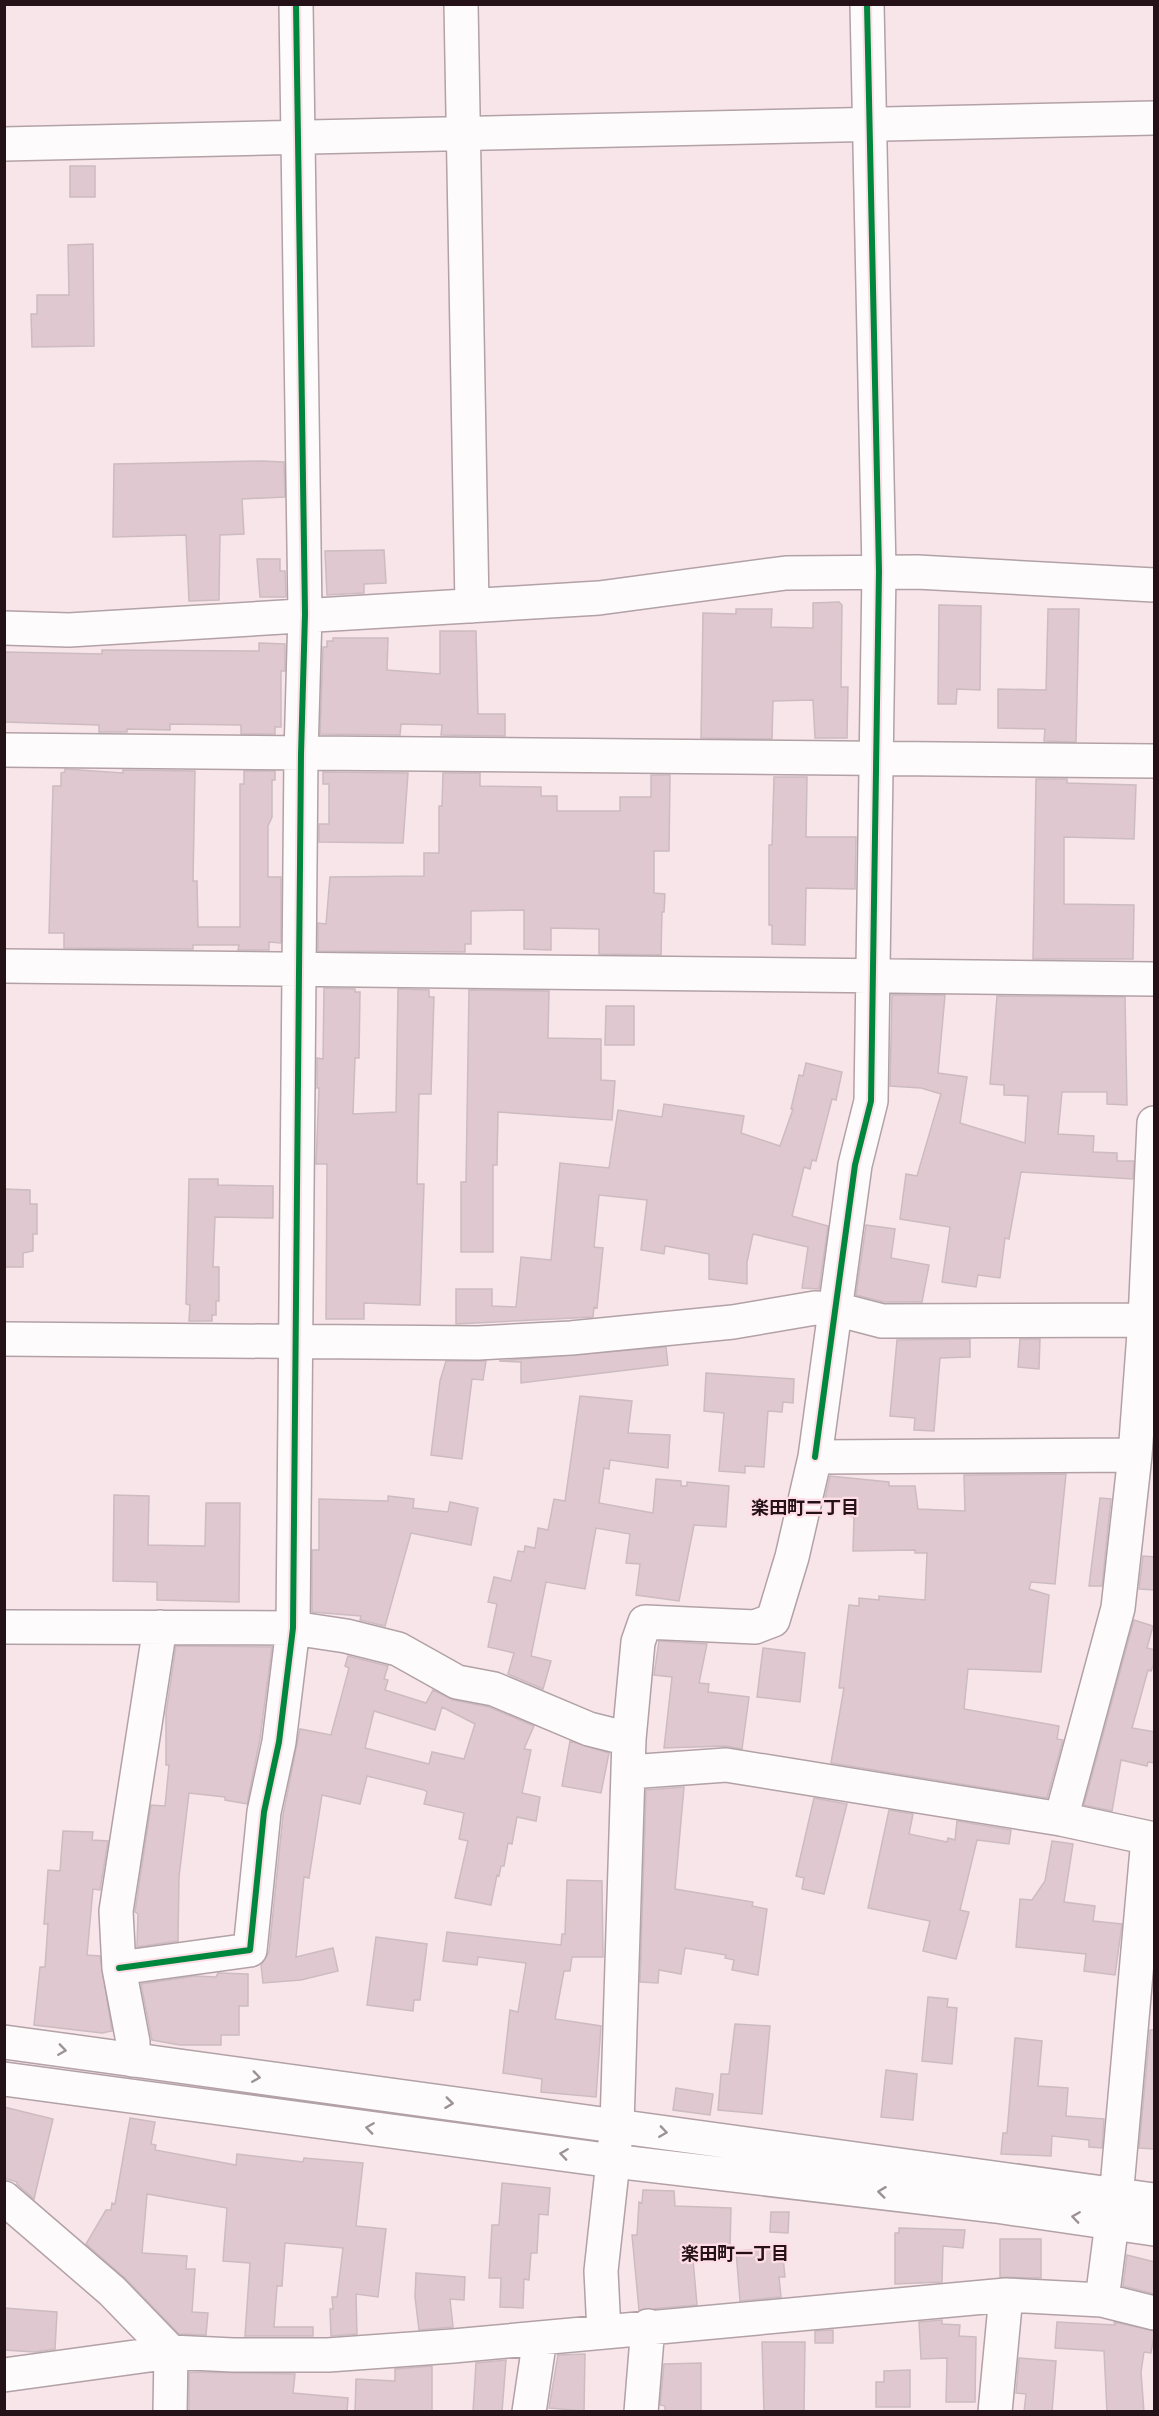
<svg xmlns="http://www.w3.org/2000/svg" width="1159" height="2416" viewBox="0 0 1159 2416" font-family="Raleway,'Noto Sans JP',sans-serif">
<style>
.building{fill:#e0c8d0;stroke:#ccbbc0;stroke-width:1.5;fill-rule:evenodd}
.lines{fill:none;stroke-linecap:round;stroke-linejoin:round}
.minor-casing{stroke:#b2a1a6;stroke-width:36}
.major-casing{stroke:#b2a1a6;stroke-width:36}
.minor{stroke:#fefbfc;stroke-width:33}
.major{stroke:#fefbfc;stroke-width:33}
.cycleway-casing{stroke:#ffdde7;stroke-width:10}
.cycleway{stroke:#00873e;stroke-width:6}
.oneway{stroke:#9c9295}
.labels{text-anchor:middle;stroke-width:4.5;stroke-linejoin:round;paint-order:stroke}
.neighbourhood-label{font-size:18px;font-weight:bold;fill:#241218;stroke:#ffdde7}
</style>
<rect width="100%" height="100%" fill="#f7e5ea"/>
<path class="building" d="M70,166H95V197H70Z
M93,244L94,346L32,347L31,314H37V295H69L68,245Z
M262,461L284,462L285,497L242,499L244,534L220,535L219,600L189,601L186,535L113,537L114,464Z
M384,550L386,583L364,584V593L327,595L325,551Z
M257,559H280V571H285L286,597H260Z
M839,602L842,605L841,687H848L847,738H815L813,700L773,701L772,739L701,738L703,613L736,614V609H772L771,627L813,628V603Z
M939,605L981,606L980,690L957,689L956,704H938Z
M1048,609H1079L1076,742L1044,741L1045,729L998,728V689L1046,690Z
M440,631H476L478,714H505V736L441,735L442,725L401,724L400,735L320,734L323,647H327V641H333V638H388L387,670L440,674Z
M259,643L285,644V671H281V727H275V734H241V725L170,724V730L127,729V732H99V725L4,722V652L102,654V650L259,651Z
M65,769L123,773V770L195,771L193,881H197L198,927H240V784H244V771H275V780H272V817L268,826V877H281V943L269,942V950H238L239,945H193V949L64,948V933H49L53,786H61V773L65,772Z
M323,772L408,773L403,843L319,842V824H329V784H323Z
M443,773H480V786L541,787V796H557V811H620V797H651V775H670L669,851H654V893L665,894L664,912H662L661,955L599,954V929L551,928V950L524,949V910L471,911V944H465V952L318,951V923L326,924L330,877L424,876V853H439V806H442Z
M774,777H807L806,837H856L855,889L806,888L805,945L772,944V925H769V845H772Z
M1036,779H1067V783L1136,785L1134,839L1064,837V904L1134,905L1133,959H1033Z
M324,988L355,989V992H360L359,1058H355L353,1114L396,1112L398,989L429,990V997H434L431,1094H419L417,1184H424L420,1305L364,1303V1319H326L327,1164H316L319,1088H317V1058L323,1059Z
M469,990L549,991L548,1038L601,1039V1080L615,1081L612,1120L498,1112L497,1165H493V1252H461V1182H466Z
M892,995H945L938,1073L967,1077L960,1123L1025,1143L1028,1096L1004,1095V1085L990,1084L997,996L1125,997L1127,1105L1107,1104V1092H1062L1058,1134L1094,1136L1093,1152L1117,1153V1161H1134L1133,1179L1021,1172L1009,1239L1005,1238L1000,1278L978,1275L976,1287L942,1282L950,1227L900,1219L906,1174L917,1176L941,1094L921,1088L890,1086Z
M606,1006H634V1045H605Z
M806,1063L842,1072L836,1100L832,1099L816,1161L812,1160L810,1169L804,1167L792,1216L828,1226L819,1289L802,1288L808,1247L753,1234L747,1262V1284L709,1279V1254L665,1246L664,1254L641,1250L647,1200L599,1195L594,1247L603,1248L597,1308L594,1307L593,1317L456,1324V1289H492V1306L516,1307L521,1257L551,1260L560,1163L609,1168L618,1110L662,1117L664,1104L744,1116L741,1133L780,1146L793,1109H791L799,1075L803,1076Z
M189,1179H218V1185L273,1186V1218L215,1217L213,1267H219V1301H216V1315H212V1321H189L190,1305L186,1304Z
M4,1189L30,1190V1204H37V1234H33V1251L23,1253V1267H4Z
M866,1225L895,1229L891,1258L929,1265L922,1302H884L856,1295Z
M970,1339V1357L940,1358L934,1431L914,1430L915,1418L890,1416L897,1340Z
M1020,1339H1040L1039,1369L1018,1367Z
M666,1347L668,1365L521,1383V1362L499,1361Z
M446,1361H486L483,1380L472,1379L462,1459L431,1455L440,1381Z
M706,1373L794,1379L793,1403L783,1402L782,1412L768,1411L764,1467L745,1466V1473L719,1471L724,1413L704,1411Z
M580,1396L632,1401L628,1433L670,1435L668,1468L610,1460L609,1469L604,1468L599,1503L653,1513L656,1479L681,1481V1486H687V1482L729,1486L726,1527L694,1525L679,1601L636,1595L640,1564L626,1563L630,1534L596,1528L585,1589L546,1582L531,1656L551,1661L543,1689L508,1674L514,1653L488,1647L497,1604L488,1602L494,1577L511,1581L518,1551L524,1552L525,1546L535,1548L538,1528L548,1530L554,1499L565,1501Z
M1066,1474L1055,1584L1031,1582L1029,1589L1049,1595L1041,1672L968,1669L964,1709L1059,1726L1057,1739L1063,1740L1047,1798L831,1763L844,1688H839L849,1605L859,1606V1598L879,1600V1596L925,1600L927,1553H915V1550L853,1551L854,1517L850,1516L852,1503L825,1499L830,1476L889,1482V1486H915L918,1509L965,1511L964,1475Z
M114,1495L149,1496L148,1545L205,1546L206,1503H240L239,1602L157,1600V1582L113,1581Z
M388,1496L414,1499L413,1508L448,1512L450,1502L478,1508L471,1545L411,1533L385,1626L360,1620L361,1616L312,1612V1550H319V1499L388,1501Z
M1100,1498L1111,1499L1102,1586H1089Z
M1143,1556L1155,1557V1590L1139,1589Z
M1134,1620L1153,1626L1147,1648L1155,1650V1661L1151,1671L1148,1670L1132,1728L1155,1732V1763L1148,1762L1147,1766L1121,1760L1112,1811L1084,1805Z
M659,1641L707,1644L699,1683L709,1684L708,1692L749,1697L742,1749L725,1746L664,1748L672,1677L654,1675Z
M176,1646L272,1647L260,1739L247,1804L225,1800V1797L189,1793L179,1877L178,1941L137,1947L138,1914L135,1912L151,1805L165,1806L169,1765H166V1713Z
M763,1648L805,1653L800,1702L757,1697Z
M348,1656L388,1666L384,1679L388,1680L385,1690L426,1703L433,1690L453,1700L489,1707L534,1726L524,1749L531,1750L522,1793L540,1797L536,1821L517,1817L512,1844L508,1843L504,1866H501L499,1876L497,1875L491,1905L455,1898L468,1841L459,1839L464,1813L424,1804L427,1792L424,1790L367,1776L360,1804L322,1795L309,1878L304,1877L296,1957L333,1948L338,1971L301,1980L263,1983L261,1965L269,1952L283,1815L300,1729L331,1735L349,1668L345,1666ZM442,1707L475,1724L464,1759L432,1752L429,1764L365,1748L374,1711L435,1730Z
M570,1741L609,1753L601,1793L562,1786Z
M684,1787L675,1889L753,1902L752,1906L767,1909L758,1975L732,1970L734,1960L725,1958L726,1955L685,1948L681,1974L659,1970L658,1983L640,1982L646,1790Z
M814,1798L847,1804L824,1894L802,1889L804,1878L796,1876Z
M889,1810L913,1814L909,1834L947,1842L948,1838L955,1840L957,1821L1011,1830L1009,1844L977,1840L960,1910L969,1912L956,1959L923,1951L930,1921L868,1908Z
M63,1831L93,1832L92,1840L108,1841L100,1890L93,1889L87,1955L100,1956L112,2031L102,2033L34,2025L40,1967H45L48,1924H44L48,1870L60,1871Z
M1052,1841L1073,1844L1064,1902L1095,1906L1093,1921L1122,1924L1115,1975L1084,1971L1086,1954L1016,1947L1020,1899L1032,1900L1045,1881Z
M567,1880L602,1881L603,1957H572L570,1971H564L555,2019L601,2026L596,2097L541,2092L542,2079L503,2073L510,2010L518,2012L526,1963L478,1957L477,1965L443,1961L447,1932L561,1945L562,1934H565Z
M376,1937L427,1944L420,2000H414L413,2011L367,2005Z
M218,1973L248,1974V2006H239V2035H221V2045H180L152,2040L141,1984L195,1976L216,1977Z
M928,1997L948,1999L947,2007L957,2008L952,2064L922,2061Z
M735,2024L770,2026L762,2114L718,2110L721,2074H729Z
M1150,2030H1155V2149L1139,2148Z
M1015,2038L1042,2041L1038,2086L1068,2088L1066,2116L1104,2119L1102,2148L1089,2147V2140L1052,2136L1051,2156L1001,2154L1003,2133H1007Z
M886,2070L917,2074L913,2120L881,2117Z
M676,2088L713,2094L710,2115L673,2110Z
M4,2107L53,2119L34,2199L17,2184V2182L4,2178Z
M130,2118L155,2122L151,2144L156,2145L155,2150L236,2165L237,2154L303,2162L304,2158L363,2163L356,2226L386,2229L378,2297L356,2294L357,2334L331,2336L330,2309H333L332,2297H337L343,2248L285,2243L282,2286H277L274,2327H313V2336H245L250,2263L223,2261L227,2208L147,2194L142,2253L187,2256L186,2269H195L192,2312L208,2313L206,2335L179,2334L125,2278L86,2244L106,2210H111L112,2203L115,2204Z
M502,2183L550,2188L548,2215L539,2214L537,2253H531L529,2280L524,2279L523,2308L500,2307L501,2278H489L492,2225H499Z
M643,2190L674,2191L675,2206L731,2208L730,2248H692L697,2305L639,2310L632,2235H637L639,2202L642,2203Z
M771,2212H789L788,2233L770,2232Z
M899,2228L965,2230L963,2248L943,2246L942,2282L895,2284V2233H899Z
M1000,2239H1041V2278L1000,2277Z
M782,2247L785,2277H779L781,2297L740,2301L736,2251Z
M1127,2255L1155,2262V2294L1123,2286Z
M416,2273L465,2277L464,2300L450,2299L453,2327L419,2330L415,2297Z
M4,2308L57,2312L55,2349L35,2352L4,2350Z
M942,2320V2324L960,2325L959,2336L976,2337L975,2402H946L947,2358L921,2359L919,2322Z
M1057,2322L1115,2325L1114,2322L1155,2331L1151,2353L1144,2352L1141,2372L1144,2412H1107L1104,2351L1055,2348Z
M833,2330V2343H815V2331Z
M762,2342H805L804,2412H764Z
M585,2354L584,2411L549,2408L558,2355Z
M1019,2358L1056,2361L1052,2412H1024L1026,2394L1016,2393Z
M506,2360L502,2412H473L476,2363Z
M701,2363V2412H665V2406L660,2405L664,2364Z
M432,2366V2412H355L356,2379L395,2381V2369Z
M910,2370V2407H876V2382H884V2371Z
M189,2372L295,2374L293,2393L348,2398L347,2412H189Z"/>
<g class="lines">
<defs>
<path id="minor" d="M461,4L472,606
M4,144L1154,118
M4,628L69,630L599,598L786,573L917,572L1154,585
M4,750L1154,761
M4,966L1154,979
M4,1339L478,1343L571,1338L733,1322L815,1308L836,1309L882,1321L1154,1320
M815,1457L855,1165L871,1101L879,571L867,4
M4,1627L293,1628L346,1636L398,1649L457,1682L494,1689L589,1729L629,1739
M629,1772L726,1765L1061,1819L1154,1839
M1061,1819L1118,1608L1135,1455L1145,1320L1154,1123
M119,1968L250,1950L264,1812L279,1742L293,1628L301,754L305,614L296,4
M133,2060V2042L119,1968L116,1911L160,1627
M4,2198L112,2291L171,2352L170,2412
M1102,2300L1118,2176L1148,1838
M604,2332L601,2271L617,2125L629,1739L638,1642L645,1622L755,1627L773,1620L792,1557L815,1457L1135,1455
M4,2375L171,2352L233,2355H328L453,2346L1006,2295L1102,2300L1154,2313
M529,2412L540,2338
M641,2412L648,2326
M995,2412L1006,2295"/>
<path id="major" d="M4,2042L1154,2200
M4,2079L613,2161L996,2206L1154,2229"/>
</defs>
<use href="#minor" class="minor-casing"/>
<use href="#major" class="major-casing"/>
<use href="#minor" class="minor"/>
<use href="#major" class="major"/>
<defs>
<path id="cycleway" d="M815,1457L855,1165L871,1101L879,571L867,4
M119,1968L250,1950L264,1812L279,1742L293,1628L301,754L305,614L296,4"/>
</defs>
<use href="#cycleway" class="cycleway-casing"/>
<use href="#cycleway" class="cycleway"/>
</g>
<defs><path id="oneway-chevron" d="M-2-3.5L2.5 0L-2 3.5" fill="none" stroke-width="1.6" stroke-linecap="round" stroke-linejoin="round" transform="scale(1.5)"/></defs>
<g class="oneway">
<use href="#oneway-chevron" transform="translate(62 2050) rotate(8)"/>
<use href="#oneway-chevron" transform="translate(256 2077) rotate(8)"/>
<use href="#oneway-chevron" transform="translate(449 2103) rotate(7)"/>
<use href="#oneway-chevron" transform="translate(370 2128) rotate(-172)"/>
<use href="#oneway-chevron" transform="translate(663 2132) rotate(8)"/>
<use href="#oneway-chevron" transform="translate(564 2154) rotate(-172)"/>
<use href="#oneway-chevron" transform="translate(882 2192) rotate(-173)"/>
<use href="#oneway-chevron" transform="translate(1076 2217) rotate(-172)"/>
</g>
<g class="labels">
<g class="neighbourhood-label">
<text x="805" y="1514">楽田町二丁目</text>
<text x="735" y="2260">楽田町一丁目</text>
</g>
</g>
<rect width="1159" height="2416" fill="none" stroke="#241218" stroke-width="12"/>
</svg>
